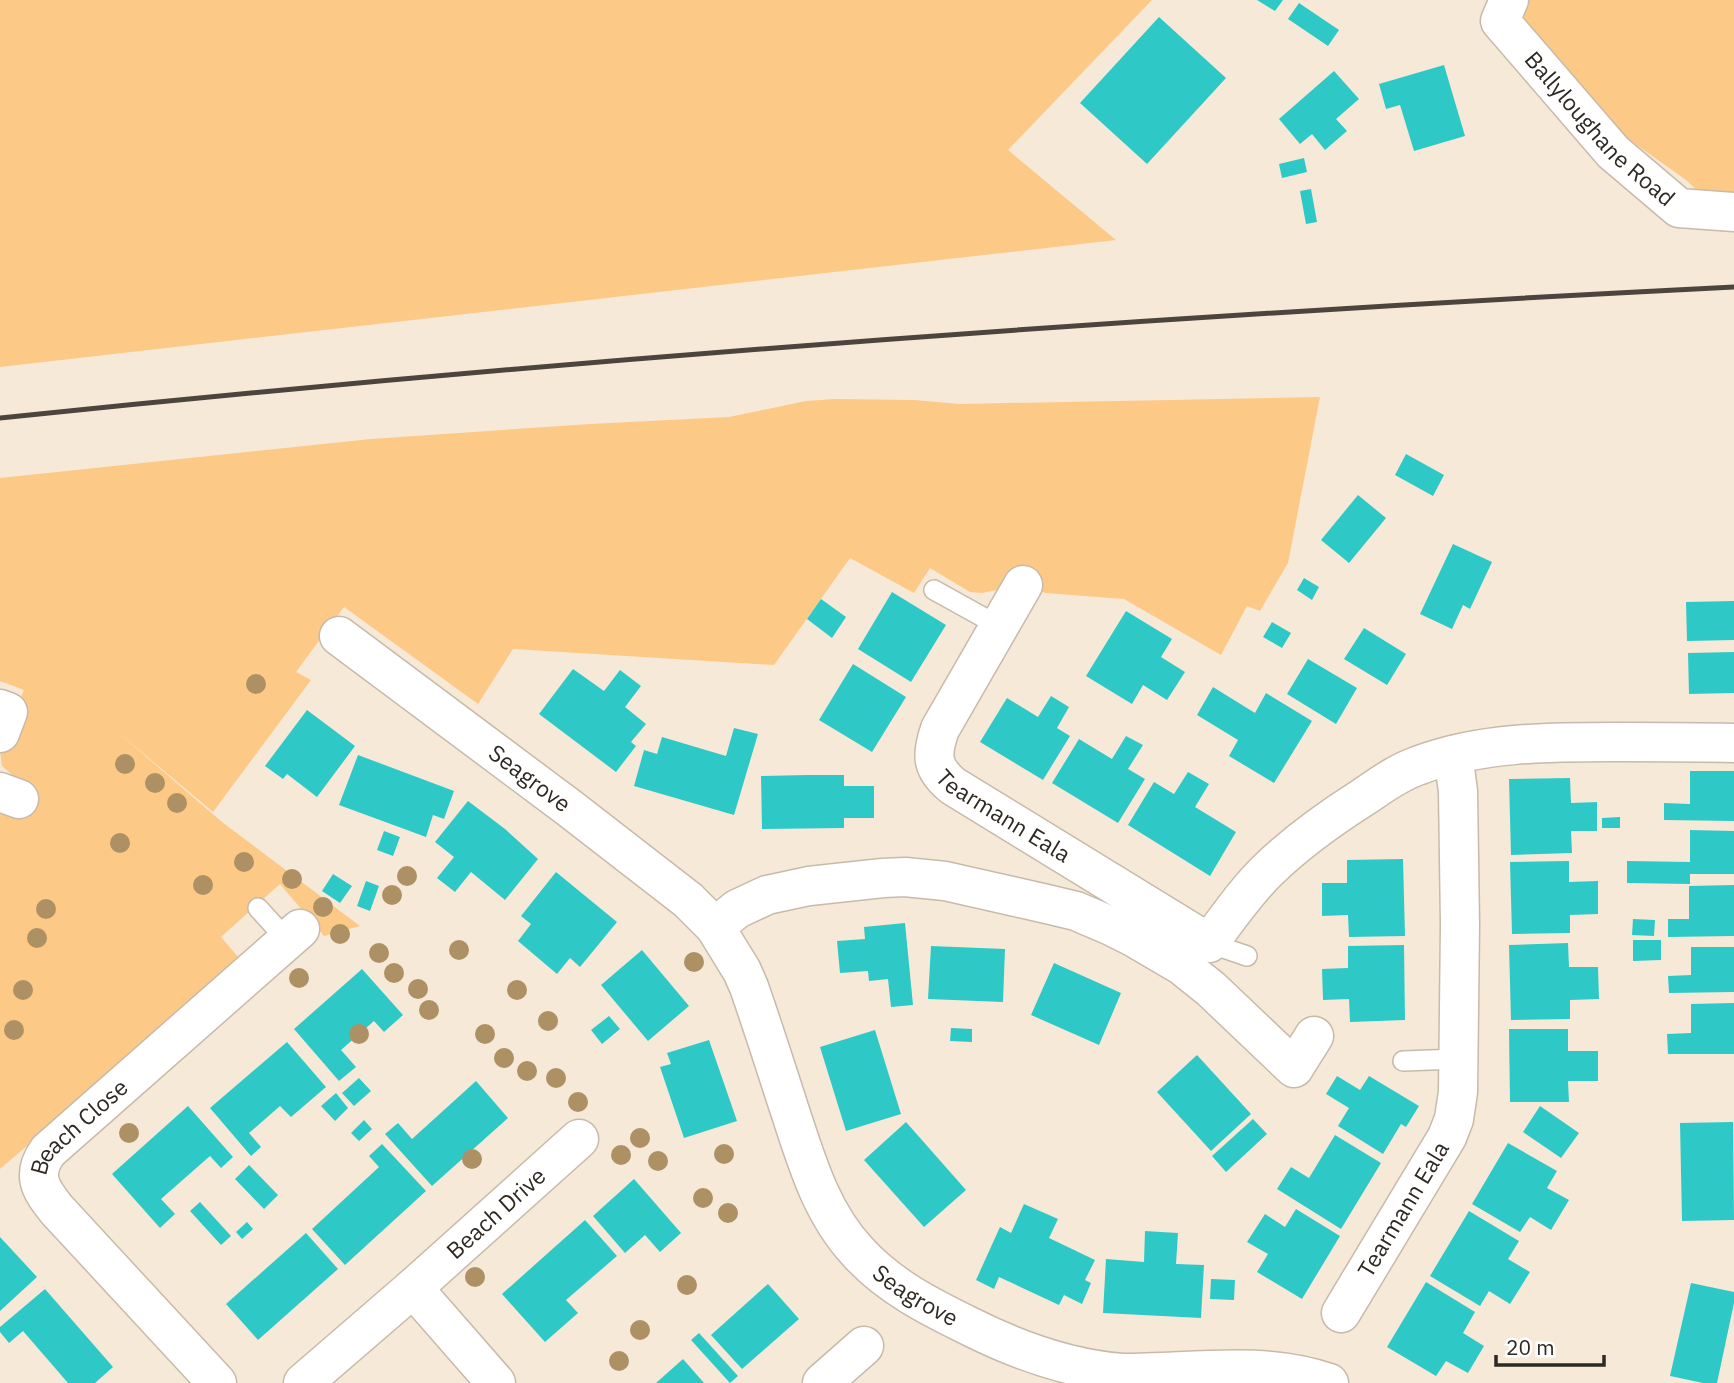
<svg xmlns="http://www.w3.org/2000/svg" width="1734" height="1383" viewBox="0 0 1734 1383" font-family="'IBM Plex Sans',sans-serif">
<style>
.green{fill:#fdc987}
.building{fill:#2ec9c6}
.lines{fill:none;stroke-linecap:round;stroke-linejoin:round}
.lane-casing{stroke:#c8baaa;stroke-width:22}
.street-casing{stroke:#c8baaa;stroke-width:41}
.lane{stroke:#fff;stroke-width:19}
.street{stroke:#fff;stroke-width:38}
.rail{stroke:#4c453e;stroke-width:5}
.tree{fill:#ad9165}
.labels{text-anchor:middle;stroke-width:7;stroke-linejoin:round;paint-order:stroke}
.street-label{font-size:23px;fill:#2e2923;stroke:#fff}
</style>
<rect width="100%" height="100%" fill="#f7e9d8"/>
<path class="green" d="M0,0H1152L1008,150L1116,240L0,367Z
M1525,0H1734V198L1703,196L1686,180L1617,131L1525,21L1523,14Z
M1320,397L1288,563L1260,611L1247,606L1221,655L1124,599L1045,593L1009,576L997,590L982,593L970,592L930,568L914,593L850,558L774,665L513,649L478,704L344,607L296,672L311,680L213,812L114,729L222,822L360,926L324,936L280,884L221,937L239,958L237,967L0,1169V807L17,779L2,766L0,751L24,690L0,681V478L371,439L590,424L729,417L806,401L835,399L914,400L960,404Z"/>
<path class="building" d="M1257,0H1283L1275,11Z
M1299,3L1339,30L1328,46L1288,19Z
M1159,17L1226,78L1147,164L1080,103Z
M1444,65L1465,136L1414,151L1400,105L1386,109L1379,84Z
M1334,71L1359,99L1336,119L1347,131L1325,150L1312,134L1300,144L1279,119Z
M1304,158L1307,172L1282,178L1279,164Z
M1311,189L1317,222L1306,224L1300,191Z
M1406,454L1444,475L1433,496L1395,475Z
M1358,495L1386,518L1349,563L1321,540Z
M1453,544L1492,562L1470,609L1463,605L1452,629L1420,614Z
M1304,578L1319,587L1312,600L1297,590Z
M892,592L946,625L911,682L858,649Z
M821,599L846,617L832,638L807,619Z
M1734,601V640L1687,641L1686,602Z
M1126,611L1172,639L1161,657L1185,672L1167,700L1143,685L1132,704L1086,676Z
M1272,622L1291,633L1282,648L1263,637Z
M1364,628L1406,654L1387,685L1344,659Z
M1734,652V693L1689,694L1688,653Z
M1308,659L1357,688L1336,724L1287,694Z
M853,664L906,697L872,752L819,720Z
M573,669L604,691L620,670L641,686L625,707L646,724L631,742L636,746L616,772L539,714Z
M1213,687L1255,713L1266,693L1312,721L1274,783L1229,756L1238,740L1197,715Z
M1051,696L1069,707L1057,728L1070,736L1043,780L980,742L1007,698L1038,717Z
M307,710L355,746L317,797L287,774L283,779L265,766Z
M734,728L758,734L734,815L634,786L644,750L657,754L662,737L726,756Z
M1126,736L1143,745L1128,769L1145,779L1118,823L1052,783L1079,739L1112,759Z
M358,755L454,791L444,819L433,815L426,837L339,805Z
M1690,771H1734V821L1664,820V803L1690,804Z
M1188,772L1209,784L1195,807L1236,832L1210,876L1128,825L1154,782L1174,794Z
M807,775H844V786H874V818H844V828L762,829L761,776Z
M1570,778L1571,803L1597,802V831H1571L1572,853L1511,855L1509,779Z
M468,801L505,829L538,859L505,900L471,872L455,892L437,878L454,857L435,842Z
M1620,817V828H1602V818Z
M1690,830L1734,831V874H1690V884L1627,883V861L1690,862Z
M384,831L400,837L393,856L377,850Z
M1403,859L1405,936L1349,937L1348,915L1322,916V883H1347V860Z
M1569,861V882L1598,881V914L1570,915V933L1512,934L1510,862Z
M556,872L617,922L580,967L570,958L557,974L518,941L531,924L521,916Z
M333,874L352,886L340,903L322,891Z
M366,881L379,886L370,911L357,906Z
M1734,885V936L1668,937V919H1689V886Z
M1633,919L1655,920L1654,936L1632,935Z
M905,923L913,1005L891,1007L888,979L869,981L868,971L840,973L837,941L865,939L864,927Z
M1633,940H1661V960L1633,961Z
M1568,943L1569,967H1598L1599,999L1570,1000V1019L1511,1020L1509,945Z
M1404,945L1405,1020L1350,1022L1349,999L1323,1000L1322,969L1348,968V946Z
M931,946L1005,949L1003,1002L928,999Z
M1691,947H1734V992L1669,993L1668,976L1691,975Z
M642,950L689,1006L648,1041L601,985Z
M1054,963L1121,993L1099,1045L1031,1015Z
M362,969L403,1015L384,1032L374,1021L341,1050L356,1067L339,1081L294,1029Z
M1734,1003V1054H1668L1667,1034L1691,1033V1004Z
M609,1016L620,1029L602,1044L591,1030Z
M951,1028L972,1029V1042L950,1041Z
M1509,1029H1568V1051H1598V1081H1568L1569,1102H1510Z
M875,1030L901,1114L846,1131L820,1047Z
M709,1040L737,1121L684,1138L660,1067L671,1064L667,1053Z
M287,1042L326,1087L291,1117L280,1106L249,1133L261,1147L251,1156L210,1108Z
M1197,1055L1251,1114L1211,1151L1157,1092Z
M1337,1076L1360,1090L1369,1076L1419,1106L1406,1127L1401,1124L1383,1154L1338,1126L1349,1108L1326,1094Z
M359,1078L371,1091L354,1106L342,1093Z
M476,1081L508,1118L432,1186L385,1134L398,1123L412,1139Z
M336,1093L348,1108L335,1121L321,1106Z
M188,1106L233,1157L221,1168L210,1156L161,1199L175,1214L160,1228L112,1174Z
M1540,1106L1579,1133L1561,1158L1523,1132Z
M1253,1119L1267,1134L1226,1172L1212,1156Z
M364,1120L372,1129L359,1141L351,1133Z
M906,1122L966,1190L924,1227L864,1160Z
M1733,1122L1734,1220L1682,1221L1680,1123Z
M1335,1135L1381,1163L1341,1229L1277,1189L1291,1167L1309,1178Z
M1508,1143L1557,1171L1547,1188L1569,1200L1551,1230L1530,1217L1520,1232L1472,1204Z
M382,1144L426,1191L345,1265L312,1229L379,1167L369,1156Z
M249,1165L278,1195L264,1209L235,1179Z
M634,1179L681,1233L660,1252L645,1235L625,1253L593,1216Z
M200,1202L231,1236L221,1245L190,1211Z
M1024,1204L1058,1219L1049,1238L1095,1260L1085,1280L1091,1283L1082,1304L1064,1295L1059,1305L999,1277L994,1289L976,1280L1000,1227L1011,1233Z
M1296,1209L1340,1236L1302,1299L1257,1272L1268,1254L1247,1242L1265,1214L1285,1227Z
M1469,1211L1519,1241L1508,1259L1530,1272L1510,1304L1489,1291L1480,1306L1430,1276Z
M585,1220L617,1256L566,1300L578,1313L545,1342L502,1294Z
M247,1222L253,1229L242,1239L236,1232Z
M1145,1231L1178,1233L1176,1264L1204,1265L1201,1318L1103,1313L1106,1259L1144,1262Z
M306,1233L338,1269L258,1340L226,1304Z
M0,1237L37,1277L0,1311Z
M1211,1279L1235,1280L1234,1300L1210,1299Z
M1426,1282L1475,1312L1463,1333L1484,1346L1468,1373L1446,1361L1436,1376L1387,1347Z
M1691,1283L1734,1292V1303L1717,1383H1703L1670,1376Z
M768,1284L799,1319L742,1369L711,1335Z
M45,1289L113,1367L95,1383H68L23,1331L9,1343L0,1332V1327Z
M699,1333L738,1376L730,1383L691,1340Z
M683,1359L704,1383H656Z"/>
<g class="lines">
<defs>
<path id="lane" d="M934,590L999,626
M258,908L287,940
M1209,943L1247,956
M1403,1061L1458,1059"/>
<g id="street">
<path id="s1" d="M1509,0L1500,21L1613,152L1679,208L1734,212"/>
<path id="s2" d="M1023,585L940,729C931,755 931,768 953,786L1209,943C1228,918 1246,891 1269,869C1297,842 1329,819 1362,798C1380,786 1397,773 1417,766C1482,741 1554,742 1622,742C1659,742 1697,742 1734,743"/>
<path id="s3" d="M339,636L568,807L688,900L715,927L742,971L749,987C763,1027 776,1068 789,1108C806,1159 820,1211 857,1251C888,1286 930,1307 971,1327C1019,1351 1069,1369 1123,1373C1192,1373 1262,1360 1329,1383"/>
<path d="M0,709L8,712L0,733"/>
<path d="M0,792L19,799"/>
<path d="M715,927L737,909L767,895L809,886L883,878L905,877L945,881L1051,905L1076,911L1111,926L1135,938L1181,965L1211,989L1294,1068L1314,1036"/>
<path d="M413,1288L496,1383"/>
<path id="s4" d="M1341,1313L1447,1137L1454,1119L1458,1092L1460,925L1458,791L1453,755"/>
<path id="s5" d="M217,1383L57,1210C40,1189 31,1175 48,1151L300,929"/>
<path id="s6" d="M303,1383L413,1288L579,1139"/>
<path d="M822,1383L864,1346"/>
</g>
</defs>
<use href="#lane" class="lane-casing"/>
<use href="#street" class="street-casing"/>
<use href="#lane" class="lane"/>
<use href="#street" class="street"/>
<path class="rail" d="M0,418C577,358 1155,316 1734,287"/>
</g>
<g class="tree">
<circle cx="256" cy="684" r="10"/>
<circle cx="125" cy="764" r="10"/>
<circle cx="155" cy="783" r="10"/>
<circle cx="177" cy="803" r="10"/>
<circle cx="120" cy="843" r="10"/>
<circle cx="244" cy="862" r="10"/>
<circle cx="407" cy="876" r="10"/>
<circle cx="292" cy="879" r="10"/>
<circle cx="203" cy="885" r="10"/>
<circle cx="392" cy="895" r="10"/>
<circle cx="323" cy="907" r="10"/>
<circle cx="46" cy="909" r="10"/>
<circle cx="340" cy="934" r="10"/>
<circle cx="37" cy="938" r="10"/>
<circle cx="459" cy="950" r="10"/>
<circle cx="379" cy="953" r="10"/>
<circle cx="694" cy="962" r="10"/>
<circle cx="394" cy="973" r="10"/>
<circle cx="299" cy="978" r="10"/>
<circle cx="418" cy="989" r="10"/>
<circle cx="23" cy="990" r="10"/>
<circle cx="517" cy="990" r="10"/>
<circle cx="429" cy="1010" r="10"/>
<circle cx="548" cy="1021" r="10"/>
<circle cx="14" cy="1030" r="10"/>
<circle cx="359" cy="1034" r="10"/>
<circle cx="485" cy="1034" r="10"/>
<circle cx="504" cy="1058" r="10"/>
<circle cx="527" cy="1071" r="10"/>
<circle cx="556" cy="1078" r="10"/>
<circle cx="578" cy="1102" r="10"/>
<circle cx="129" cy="1133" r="10"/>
<circle cx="640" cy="1138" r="10"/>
<circle cx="724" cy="1154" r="10"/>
<circle cx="621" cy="1155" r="10"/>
<circle cx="472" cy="1159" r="10"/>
<circle cx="658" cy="1161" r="10"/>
<circle cx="703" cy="1198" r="10"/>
<circle cx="728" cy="1213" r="10"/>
<circle cx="475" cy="1277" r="10"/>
<circle cx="687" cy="1285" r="10"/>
<circle cx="640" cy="1330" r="10"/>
<circle cx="619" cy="1361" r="10"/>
</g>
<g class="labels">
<g class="street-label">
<text dy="8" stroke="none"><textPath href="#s1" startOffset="170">Ballyloughane Road</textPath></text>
<text dy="8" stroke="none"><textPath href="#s3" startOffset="238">Seagrove</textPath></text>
<text dy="8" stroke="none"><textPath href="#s2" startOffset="289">Tearmann Eala</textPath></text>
<text dy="8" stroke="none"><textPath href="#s5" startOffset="340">Beach Close</textPath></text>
<text dy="8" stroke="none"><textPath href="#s4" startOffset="121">Tearmann Eala</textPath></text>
<text dy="8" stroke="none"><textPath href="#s6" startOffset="257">Beach Drive</textPath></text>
<text dy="8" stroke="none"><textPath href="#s3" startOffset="906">Seagrove</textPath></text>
</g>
</g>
<path d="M1496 1355v10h108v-10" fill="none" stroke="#2e2923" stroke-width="3.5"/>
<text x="1506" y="1355" font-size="21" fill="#2e2923" stroke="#ffffff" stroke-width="5" paint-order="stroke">20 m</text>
</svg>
